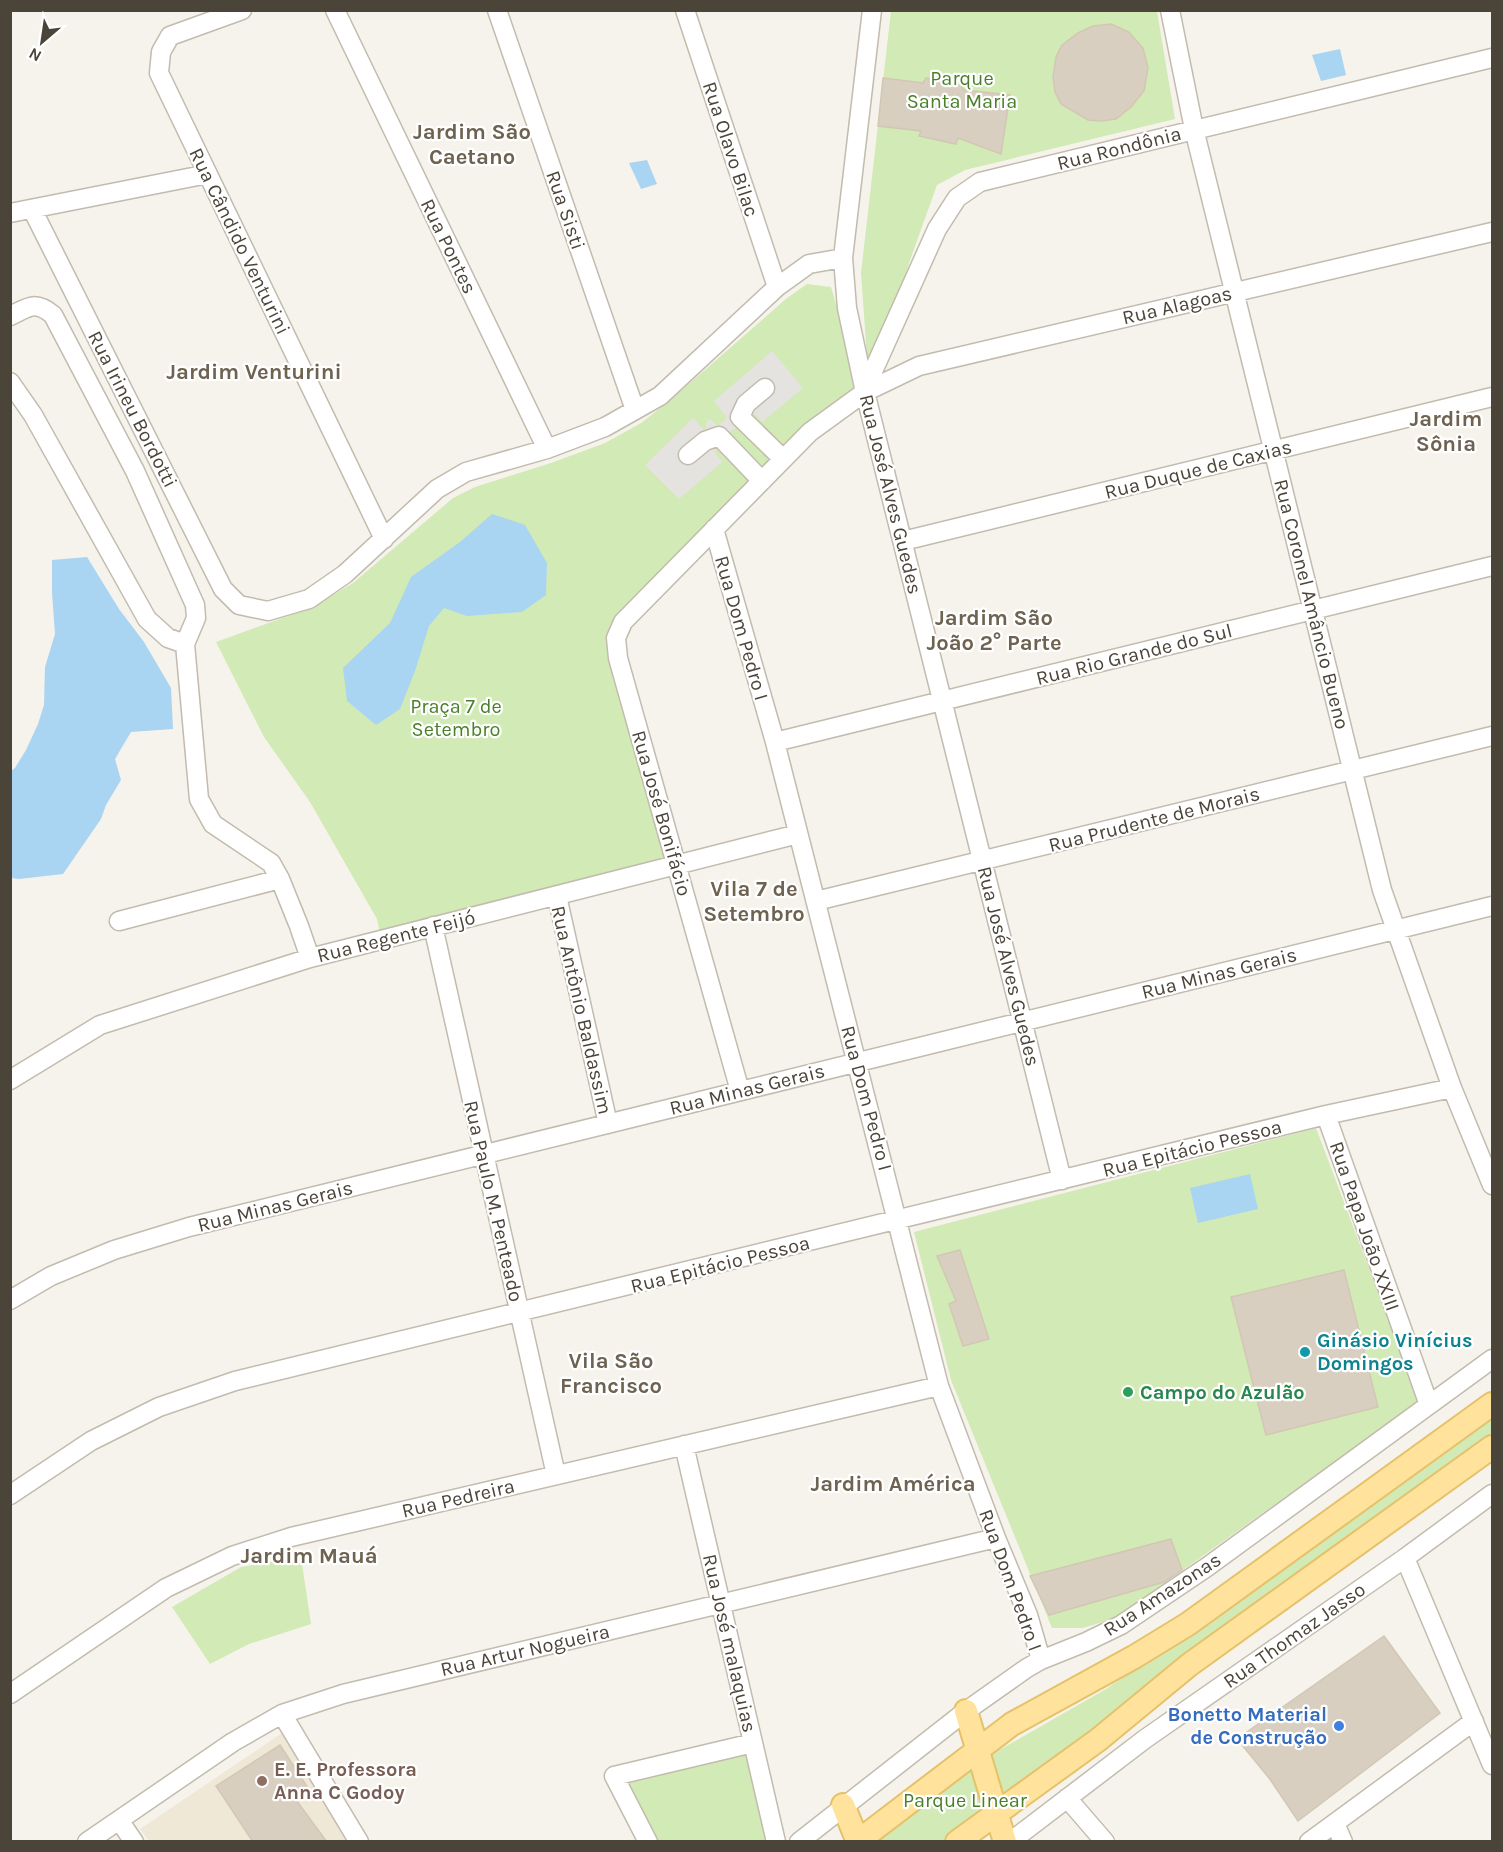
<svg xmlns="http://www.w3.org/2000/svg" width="1503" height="1852" viewBox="0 0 1503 1852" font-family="Karla,sans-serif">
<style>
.education{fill:#efe8d6}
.green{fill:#d2eab5}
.parking{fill:#e5e3e0}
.water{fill:#a9d4f2}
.building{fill:#d8cfc1;stroke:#d3c7b4;stroke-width:1.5}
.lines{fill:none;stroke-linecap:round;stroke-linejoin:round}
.minor-casing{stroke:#c2bbae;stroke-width:21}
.major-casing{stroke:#e6c16a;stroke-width:26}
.minor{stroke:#fff;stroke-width:18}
.major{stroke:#ffe39c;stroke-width:22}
.culture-dot{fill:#0f9aa8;stroke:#fff;stroke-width:2}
.leisure-dot{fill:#2e9e5b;stroke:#fff;stroke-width:2}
.shop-dot{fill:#3f7fe0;stroke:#fff;stroke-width:2}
.education-dot{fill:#8d6e63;stroke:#fff;stroke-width:2}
.labels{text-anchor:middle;stroke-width:4.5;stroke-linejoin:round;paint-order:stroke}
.park-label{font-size:20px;fill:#4a7f2a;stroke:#fff}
.street-label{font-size:20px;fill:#4b4439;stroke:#fff}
.culture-label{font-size:20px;font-weight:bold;fill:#0d838f;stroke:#fff;text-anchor:start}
.leisure-label{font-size:20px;font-weight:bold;fill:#27864d;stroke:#fff;text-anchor:start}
.shop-label{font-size:20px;font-weight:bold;fill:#366cbe;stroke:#fff;text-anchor:end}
.education-label{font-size:20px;font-weight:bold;fill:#785e54;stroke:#fff;text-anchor:start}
.quarter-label{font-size:22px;font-weight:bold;fill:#6e6250;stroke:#fff}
</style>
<rect width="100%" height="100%" fill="#f6f3ec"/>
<path class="education" d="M282,1733L353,1841H149L140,1829Z"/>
<path class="green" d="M891,11H1157L1175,119L965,170L937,185L909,263L886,341L867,357L861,273Z
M807,284L831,287L861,390L614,638L668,864L381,938L377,919L310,802L264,737L216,642L313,607L353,583L453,498L475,487L551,463L605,443L641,423L667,403L787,298Z
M1316,1128L1419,1401L1116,1618L1083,1628H1052L951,1380L914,1232Z
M1492,1419V1441L943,1841L874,1842L1001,1749L1106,1689L1326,1539Z
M301,1557L311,1624L249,1644L210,1664L172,1607L241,1567Z
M745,1754L768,1841H655L625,1784Z"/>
<path class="parking" d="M772,351L803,388L762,422L755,414L749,418L757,428L746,437L737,427L728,433L737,445L724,458L718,449L714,451L722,462L679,499L645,465L693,418L704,430L707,427L705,424L710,419L718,426L727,418L714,401Z"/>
<path class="water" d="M1340,49L1346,75L1321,81L1312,55Z
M647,160L657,184L641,189L629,163Z
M492,514L525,525L547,563L546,595L522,612L467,616L444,608L429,626L415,671L400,709L376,725L347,701L343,668L390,623L411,577L460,542Z
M87,557L119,609L144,642L171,688L173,729L131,732L115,759L121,780L106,805L101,819L63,874L19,879L11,878V771L15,768L26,750L38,724L44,705L45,667L55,634L52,593V560Z
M1250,1174L1258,1209L1198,1223L1190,1188Z"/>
<path class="building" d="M1111,24L1129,32L1143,48L1148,68L1144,91L1131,107L1116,119L1102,121L1088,120L1061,104L1055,92L1053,77L1056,57L1062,45L1078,33L1093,26Z
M883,78L923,83L926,78L961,85L964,90L1010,95L1001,154L958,138L956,144L919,136L921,131L878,126Z
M960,1250L989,1339L963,1346L949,1304L956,1301L937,1256Z
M1344,1270L1378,1407L1266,1435L1231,1297Z
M1171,1539L1182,1570L1164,1582L1049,1615L1030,1576Z
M1384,1636L1440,1713L1298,1821L1269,1778L1237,1739Z
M280,1745L310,1791L296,1800L327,1842H253L216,1786Z"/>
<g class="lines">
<defs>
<path id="minor" d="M242,10L170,36L161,52L159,73L384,539
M335,10L547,449
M497,10L635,410
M685,10L777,287
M872,10L843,258L847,308L865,392L1062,1180
M1170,10L1194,129L1382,890L1452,1088L1492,1185
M32,209L223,589L239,605L268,611L309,599L345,574L437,489L466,472L547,449L605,427L660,396L777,287L809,264L843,258
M10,213L208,174
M10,316C29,307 35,300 53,315L135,471L195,605L196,618L185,644L199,799L213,824L271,863L280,879L299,926L310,958
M10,382L33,415L147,619L168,638L185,644
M765,388L746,404L740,417L783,459
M865,389L937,229L957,198L980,182L1492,58
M688,455L705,441L719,436L762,481
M714,529L775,742L939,1386L996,1538L1028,1615L1041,1660
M903,541L1492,397
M775,742L1492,566
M557,896L608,1124
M816,901L1492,736
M119,921L280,879
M433,926L556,1475
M10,1080L100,1025L310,958L798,834
M740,1091L618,658L616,638L623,622L810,432L865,392L919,366L1492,232
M1326,1115L1429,1405
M10,1300L51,1276L114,1250L189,1227L1492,906
M684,1445L776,1842
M10,1495L91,1441L159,1407L235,1381L1326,1115L1452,1088
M1405,1558L1492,1765
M10,1694L166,1588L232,1556L291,1537L939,1386
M282,1714L359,1842
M1067,1798L1105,1842
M119,1820L134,1842
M1335,1823L1343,1842
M87,1842L233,1742L282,1714L343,1694L996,1538
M648,1842L614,1776L753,1743
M799,1842L966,1711L1027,1668L1041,1660L1086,1642L1121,1625L1207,1567L1492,1359
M1010,1842L1145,1739L1405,1558L1492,1494
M1309,1842L1474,1721"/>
<path id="major" d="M966,1711L1005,1842
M843,1805L858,1842
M857,1842L1012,1724L1134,1657L1188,1624L1492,1404
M957,1842L1098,1740L1189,1665L1492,1447"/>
</defs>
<use href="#minor" class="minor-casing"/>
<use href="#major" class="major-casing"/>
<use href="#minor" class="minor"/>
<use href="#major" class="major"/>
</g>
<circle class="culture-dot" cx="1305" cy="1352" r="6"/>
<circle class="leisure-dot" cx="1128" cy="1392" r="6"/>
<circle class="shop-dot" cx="1339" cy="1726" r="6"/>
<circle class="education-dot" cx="262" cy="1781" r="6"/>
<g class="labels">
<g class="park-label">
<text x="962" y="85">Parque<tspan x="962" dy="23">Santa Maria</tspan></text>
<text x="456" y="713">Praça 7 de<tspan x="456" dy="23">Setembro</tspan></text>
<text x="965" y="1807">Parque Linear</text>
</g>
<g class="street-label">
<text transform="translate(1119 148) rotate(-14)" y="7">Rua Rondônia</text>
<text transform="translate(731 149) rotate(72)" y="7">Rua Olavo Bilac</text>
<text transform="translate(566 210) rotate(71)" y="7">Rua Sisti</text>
<text transform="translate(240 241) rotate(64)" y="7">Rua Cândido Venturini</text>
<text transform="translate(449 246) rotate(64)" y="7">Rua Pontes</text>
<text transform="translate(1177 305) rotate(-13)" y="7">Rua Alagoas</text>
<text transform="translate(133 409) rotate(63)" y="7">Rua Irineu Bordotti</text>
<text transform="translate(1198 469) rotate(-14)" y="7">Rua Duque de Caxias</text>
<text transform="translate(891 494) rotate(76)" y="7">Rua José Alves Guedes</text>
<text transform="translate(1312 604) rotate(76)" y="7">Rua Coronel Amâncio Bueno</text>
<text transform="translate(742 628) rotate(74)" y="7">Rua Dom Pedro I</text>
<text transform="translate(1134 654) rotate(-14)" y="7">Rua Rio Grande do Sul</text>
<text transform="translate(662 813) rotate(74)" y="7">Rua José Bonifácio</text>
<text transform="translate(1154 819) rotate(-14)" y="7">Rua Prudente de Morais</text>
<text transform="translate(396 936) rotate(-14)" y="7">Rua Regente Feijó</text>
<text transform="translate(1009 966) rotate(76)" y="7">Rua José Alves Guedes</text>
<text transform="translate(1219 973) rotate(-14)" y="7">Rua Minas Gerais</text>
<text transform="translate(582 1010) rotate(77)" y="7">Rua Antônio Baldassim</text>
<text transform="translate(747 1089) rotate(-14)" y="7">Rua Minas Gerais</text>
<text transform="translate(867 1098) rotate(75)" y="7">Rua Dom Pedro I</text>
<text transform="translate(1192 1148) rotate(-14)" y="7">Rua Epitácio Pessoa</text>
<text transform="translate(494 1201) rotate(77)" y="7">Rua Paulo M. Penteado</text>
<text transform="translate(275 1206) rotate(-14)" y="7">Rua Minas Gerais</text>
<text transform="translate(1365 1226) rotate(71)" y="7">Rua Papa João XXIII</text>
<text transform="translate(720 1264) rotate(-14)" y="7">Rua Epitácio Pessoa</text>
<text transform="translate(458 1498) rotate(-13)" y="7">Rua Pedreira</text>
<text transform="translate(1011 1580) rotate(70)" y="7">Rua Dom Pedro I</text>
<text transform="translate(1162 1594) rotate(-33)" y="7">Rua Amazonas</text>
<text transform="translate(1294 1635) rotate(-35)" y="7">Rua Thomaz Jasso</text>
<text transform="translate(730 1643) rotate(77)" y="7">Rua José malaquias</text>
<text transform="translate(525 1650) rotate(-13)" y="7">Rua Artur Nogueira</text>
</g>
<g class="culture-label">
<text x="1317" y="1347">Ginásio Vinícius<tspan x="1317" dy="23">Domingos</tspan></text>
</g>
<g class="leisure-label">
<text x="1140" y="1399">Campo do Azulão</text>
</g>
<g class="shop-label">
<text x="1327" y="1721">Bonetto Material<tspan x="1327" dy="23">de Construção</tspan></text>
</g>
<g class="education-label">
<text x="274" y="1776">E. E. Professora<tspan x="274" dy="23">Anna C Godoy</tspan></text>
</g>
<g class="quarter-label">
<text x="472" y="139">Jardim São<tspan x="472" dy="25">Caetano</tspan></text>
<text x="254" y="379">Jardim Venturini</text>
<text x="1446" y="426">Jardim<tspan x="1446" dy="25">Sônia</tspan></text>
<text x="994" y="625">Jardim São<tspan x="994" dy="25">João 2° Parte</tspan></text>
<text x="754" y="896">Vila 7 de<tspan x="754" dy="25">Setembro</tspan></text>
<text x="611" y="1368">Vila São<tspan x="611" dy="25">Francisco</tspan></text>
<text x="893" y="1491">Jardim América</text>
<text x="309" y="1563">Jardim Mauá</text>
</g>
</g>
<rect width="1503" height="1852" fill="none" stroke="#4b4439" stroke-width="24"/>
<g transform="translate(42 42) rotate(209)" stroke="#ffffff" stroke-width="4.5" paint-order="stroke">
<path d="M0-4.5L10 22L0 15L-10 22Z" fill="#4b4439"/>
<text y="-9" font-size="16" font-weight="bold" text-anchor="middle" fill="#4b4439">N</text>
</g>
</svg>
